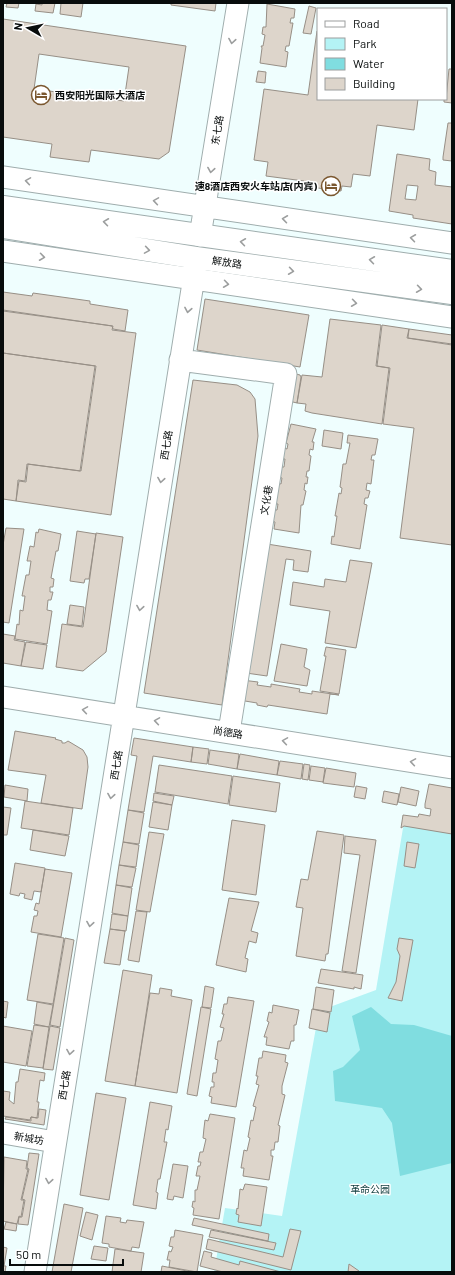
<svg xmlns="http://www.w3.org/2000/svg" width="455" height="1275" viewBox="0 0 455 1275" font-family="Barlow,'Noto Sans SC',sans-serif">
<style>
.green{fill:#b4f3f5}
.water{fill:#80dde0}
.building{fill:#ddd5cb;stroke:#978f86;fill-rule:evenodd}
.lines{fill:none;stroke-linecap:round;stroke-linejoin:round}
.minor-casing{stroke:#9fadad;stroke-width:23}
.major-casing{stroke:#9fadad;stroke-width:24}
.minor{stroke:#fff;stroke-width:21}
.major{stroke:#fff;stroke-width:22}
.oneway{stroke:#9c9e9e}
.labels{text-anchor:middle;stroke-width:3;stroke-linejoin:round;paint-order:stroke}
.poi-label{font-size:10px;font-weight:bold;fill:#080c0c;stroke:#fff;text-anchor:start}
.street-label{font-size:10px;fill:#080c0c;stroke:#fff}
.park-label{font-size:10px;fill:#154042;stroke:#fff}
</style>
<rect width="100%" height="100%" fill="#effefe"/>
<path class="green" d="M404,822L452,830V1272H214L225,1208L282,1216L319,1011L376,990Z"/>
<path class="water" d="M371,1007L391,1024L414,1025L452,1036V1163L400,1176L392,1123L382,1108L335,1101L333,1071L343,1067L360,1050L352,1016Z"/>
<path class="building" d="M7,3H19L18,8L6,7Z
M42,3H55L53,13L35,11L36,4L42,5Z
M61,3H83L81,17L60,14Z
M171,3H216L215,11L171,5Z
M267,4L295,9L294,18H291L290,23H293L289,46H286L285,51L288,52L286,67L260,63L262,48L261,46H263L265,35L262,34L263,27H266Z
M309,6L316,8L311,34L303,33Z
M3,19L186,46L169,152L159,159L91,150L89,162L50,157L52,144L3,137ZM39,54L129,67L124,101L34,89Z
M317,31L318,32V99H418L414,130L377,125L370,176L353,174L351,187L342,186L341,191L303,186L304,181L266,176L268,162L254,160L264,89L308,95Z
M449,69H452V103L444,102V99H446Z
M258,71L266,72L265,83L256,82Z
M448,123H452V161L443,160V157Z
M397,154L430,159L429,170L436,172L435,185L452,187V224L413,218V215L389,211ZM407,185L418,186L416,200L405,199Z
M3,292L32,296L33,293L90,301V304L128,310L125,331L113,329L112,326L3,310Z
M205,299L309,315L300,367L197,350Z
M3,311L113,326L112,330L136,333L111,515L16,501L19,481L26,482L28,464L81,471L96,366L3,353Z
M330,319L381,325L376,366L389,368L382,424L312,413L305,411L306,404L297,403L302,375L322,377Z
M382,325L409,329L407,338L452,345V545L400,538L414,428L383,424L390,368L377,366Z
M409,329L452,335V344L408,338Z
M3,353L95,366L80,471L27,464L25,481L18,480L16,501L3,499Z
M296,374L300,375L301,377L297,403L289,401Z
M193,380L237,385L250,392L255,399L258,436L222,705L144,693Z
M291,424L316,429L312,442H314L313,450L310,449L309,455L311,456L309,471H307L306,477H308L307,484L305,483L304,490L306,491L303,505H301L299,533L274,529L275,522L272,521L274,510H277L278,504H275L278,483L281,484L282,478L279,477L281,467H284L285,459H282L284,448L287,449L288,444L286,443Z
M324,430L343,433L341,449L322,446Z
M348,435L378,439L375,455H372L371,460H374L371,484L367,483L366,490L370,491L368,498H365L364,504L367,505L360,549L331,544L332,536L334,537L337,516H335L339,493L341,494L342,488L340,487L343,464H346L350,443H347Z
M6,528L24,529L9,623L3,622V545Z
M39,529L61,534L58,551H56L51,578L54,579L53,587H50V592H53L51,600H48L47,610L52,611L47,644L15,639L17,624L19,625L20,610L23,611L25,596H22L26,575H29L31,561H27L30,546L34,547L36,532L38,533Z
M77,531L96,534L89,579H85L84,583L70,581Z
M96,533L123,537L106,652L83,671L56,667L62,624L83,627Z
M267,544L311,551L308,572L293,570L294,560L286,559L267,676L246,673Z
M350,560L372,563L356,648L325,643L330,611L290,605L293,582L324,587L325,579L346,582Z
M70,605L84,607L82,626L67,624Z
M3,634L15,636L14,640L25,642L21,666L3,663Z
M26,642L47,645L43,669L21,666Z
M281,644L307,649L304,667L310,670L307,686L274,681Z
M326,647L346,650L339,694L320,691L326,656H324Z
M242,680L258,682L257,685L271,687V684L300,689L299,692L312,694V691L339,695L330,694L327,714L268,705L267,707L257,705V703L239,700Z
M15,731L56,738L55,739L62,741V743H65L68,741L83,750L87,757L88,767L82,809L41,803L46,775L8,770Z
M134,738L193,747L191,762L153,756L144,812L128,810L137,756L131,755Z
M193,747L209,749L207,764L191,762Z
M210,750L239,754L237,769L208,764Z
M240,754L279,761L277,775L237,769Z
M280,761L303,764L301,779L277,775Z
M304,764L310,765L308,780L302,779Z
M159,765L232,776L228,804L155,792Z
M311,766L325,768L323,782L309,780Z
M326,768L356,773L354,787L323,783Z
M233,776L280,783L276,812L229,805Z
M429,784L452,788V834L404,826L401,828L403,815L418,817L419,814L430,816L431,809L425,808V804Z
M5,785L28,789L27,801L4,797Z
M356,786L367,788L365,799L354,797Z
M401,787L419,791L416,806L398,802Z
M384,791L399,794L397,805L382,802Z
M154,793L174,796L172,805L153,801Z
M25,801L73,808L69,835L21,828Z
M153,802L172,805L168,830L149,827Z
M3,807L11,808L7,835H3Z
M128,810L144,813L139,844L123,842Z
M232,820L265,825L256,895L222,890Z
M33,830L69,836L65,856L30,850Z
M317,831L344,835L328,954H326L325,961L296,956L303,908L296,907L301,879L308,880Z
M149,832L164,834L150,912L136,910Z
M345,836L376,840L356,973L342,971L360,855L344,853Z
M123,842L139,845L136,867L119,865Z
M407,842L419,844L415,868L404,866Z
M15,863L45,868L41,892L34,891L32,900L24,898L25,894L20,893L19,896L10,894Z
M119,865L136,868L132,887L116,885Z
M45,869L72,873L61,937L31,932L34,916H37L38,911L34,910L36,903L39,904Z
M116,885L132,888L128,916L112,913Z
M229,898L259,902L251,931L258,933L256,943L249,941L245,958L248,959L246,972L216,965Z
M136,911L147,912L139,962L128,960Z
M112,914L128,916L126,931L110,929Z
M110,929L125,931L120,965L104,963Z
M38,934L64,938L53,1004L27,1000Z
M65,938L74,940L60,1027L50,1025Z
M399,938L413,940L402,1001L388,998L396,982L400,956L397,949Z
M321,969L363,975L361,989L354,987V989L318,983Z
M123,970L152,975L135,1086L105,1081Z
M205,986L214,988L211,1008L202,1007Z
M316,987L334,990L331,1012L313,1009Z
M160,988L172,990L171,996L192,1000L177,1093L135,1086L150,993L159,994Z
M228,997L254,1001L236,1107L211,1103L212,1097L209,1096L211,1087H214V1082H212L213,1073H216L218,1060L215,1059L218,1041H221L224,1028L220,1027L224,1014H222L224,1004H227Z
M3,1001L8,1002L6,1018L3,1017Z
M37,1002L53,1005L49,1027L34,1024Z
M273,1005L299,1010L296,1025H294V1041H291L289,1049L266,1045L267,1037H264L269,1022L267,1021L269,1012L272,1013Z
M201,1007L211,1009L197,1096L187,1094Z
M312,1009L330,1013L327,1032L309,1028Z
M34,1025L49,1027L43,1068L27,1066Z
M3,1026L32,1031L26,1066L3,1062Z
M50,1026L60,1028L53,1070L43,1069Z
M263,1051L286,1055L285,1062L288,1063L282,1086V1094L285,1095L278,1125L280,1126L278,1142H275L274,1150H271V1156H273L269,1180L243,1176L244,1168H241L244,1150L247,1151L250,1138L248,1137L251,1120L253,1121L256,1107L253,1106L259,1085L256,1084L258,1076H256L259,1058H262Z
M20,1069L45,1073L44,1081L40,1080L37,1102H39L37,1118L31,1117L30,1120L3,1116V1091L10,1092L9,1100L14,1104L16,1082H18Z
M96,1093L126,1098L109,1200L80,1195Z
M150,1102L172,1106L168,1130L166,1129L164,1142H167L160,1179H158L156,1192L158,1193L156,1209L133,1205Z
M39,1109L46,1110L44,1125L5,1119L6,1117L31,1121V1117L38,1118Z
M210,1114L235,1118L219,1219L193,1215L194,1208L192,1207L193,1201L195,1202V1190H197L200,1176H196L198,1166H200L201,1162H198L200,1152H203L206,1139L203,1138L204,1128L205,1120L208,1121Z
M29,1153L39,1154L28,1225L18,1224L19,1217H22L25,1200L22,1199L29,1169L27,1168Z
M4,1157L27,1161L26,1169H28L21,1200H24L21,1217L19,1216L17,1224L3,1221Z
M173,1164L188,1166L183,1198L174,1196L173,1200L167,1199Z
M245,1184L267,1187L261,1226L238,1222L239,1215L236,1214L237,1208L238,1209L240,1189L243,1190Z
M64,1204L83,1208L71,1272H52Z
M86,1212L98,1215L92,1240L80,1236Z
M106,1216L121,1218L120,1222L126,1223L127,1220L144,1222L139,1248L132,1247L131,1251L109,1247V1244L102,1243Z
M194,1218L269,1234L268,1241L192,1225Z
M6,1222L17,1224L16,1231L4,1229Z
M290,1229L301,1231L291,1270L206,1249L208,1239L283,1257Z
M175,1230L203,1235L197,1272L169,1267L170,1260H167L169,1251L171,1252L173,1247L169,1246L171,1237H174Z
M211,1230L276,1243L274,1250L209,1237Z
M94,1246L108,1248L106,1261L91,1259Z
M3,1247L7,1248L4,1266H6L5,1272H3Z
M115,1249L144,1253L141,1272H112Z
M204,1251L212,1253L211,1257L239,1265L240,1261L281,1272H223L200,1266Z
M349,1264L359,1271V1272H348Z
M162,1266L192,1272H161Z"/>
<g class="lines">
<defs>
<path id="minor" d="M3,177L452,243
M200,236L238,3
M3,251L452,317
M180,360L286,374L229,732
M3,697L452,768
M3,1133L55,1142
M35,1272L197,258"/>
<path id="major" d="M3,207L452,271
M3,227L197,258L452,293"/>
</defs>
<use href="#minor" class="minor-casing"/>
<use href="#major" class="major-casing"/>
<use href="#minor" class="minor"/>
<use href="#major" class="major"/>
</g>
<defs><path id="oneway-chevron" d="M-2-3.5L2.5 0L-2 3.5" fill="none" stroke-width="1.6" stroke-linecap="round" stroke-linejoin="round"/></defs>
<g class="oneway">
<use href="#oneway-chevron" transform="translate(232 41) rotate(99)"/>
<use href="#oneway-chevron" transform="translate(211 170) rotate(99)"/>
<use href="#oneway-chevron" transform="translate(28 181) rotate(-171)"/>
<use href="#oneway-chevron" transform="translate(156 201) rotate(-171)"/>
<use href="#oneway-chevron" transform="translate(285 219) rotate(-172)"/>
<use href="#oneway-chevron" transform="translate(106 222) rotate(-172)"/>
<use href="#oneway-chevron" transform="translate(413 238) rotate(-172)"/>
<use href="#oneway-chevron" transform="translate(243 242) rotate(-172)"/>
<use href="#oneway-chevron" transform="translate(147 250) rotate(9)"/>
<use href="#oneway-chevron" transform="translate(42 257) rotate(8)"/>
<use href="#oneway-chevron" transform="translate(372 260) rotate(-172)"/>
<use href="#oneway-chevron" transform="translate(291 271) rotate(8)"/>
<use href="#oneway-chevron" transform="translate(226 284) rotate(8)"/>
<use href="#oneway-chevron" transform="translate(419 289) rotate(8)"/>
<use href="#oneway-chevron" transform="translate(354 303) rotate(8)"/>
<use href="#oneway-chevron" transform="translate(188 310) rotate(100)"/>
<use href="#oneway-chevron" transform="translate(161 480) rotate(99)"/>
<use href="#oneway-chevron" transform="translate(140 608) rotate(99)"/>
<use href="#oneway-chevron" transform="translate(85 710) rotate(-171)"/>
<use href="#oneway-chevron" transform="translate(157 721) rotate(-171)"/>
<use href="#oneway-chevron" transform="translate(285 741) rotate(-171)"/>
<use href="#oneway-chevron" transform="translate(413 762) rotate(-171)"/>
<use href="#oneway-chevron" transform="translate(111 796) rotate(99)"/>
<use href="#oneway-chevron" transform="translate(90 924) rotate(99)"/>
<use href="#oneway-chevron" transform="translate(70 1052) rotate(99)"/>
<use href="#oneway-chevron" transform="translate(49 1181) rotate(99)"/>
</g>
<defs>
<symbol id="hotel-ring" viewBox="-11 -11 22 22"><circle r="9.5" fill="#fff" stroke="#7b5830" stroke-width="1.5"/><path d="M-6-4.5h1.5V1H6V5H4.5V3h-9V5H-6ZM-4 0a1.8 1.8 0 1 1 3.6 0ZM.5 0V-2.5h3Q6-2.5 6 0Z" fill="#7b5830"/></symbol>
</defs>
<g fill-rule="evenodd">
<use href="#hotel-ring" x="30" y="84" width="22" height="22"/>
<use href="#hotel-ring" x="320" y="175" width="22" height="22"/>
</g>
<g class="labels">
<g class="poi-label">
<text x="55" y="99">西安阳光国际大酒店</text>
<text x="317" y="190" text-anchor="end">速8酒店西安火车站店(内宾)</text>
</g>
<g class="street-label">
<text transform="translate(217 130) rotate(-81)" y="4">东七路</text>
<text transform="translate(227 262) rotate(8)" y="4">解放路</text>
<text transform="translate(166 445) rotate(-81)" y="4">西七路</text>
<text transform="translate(266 500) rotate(-81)" y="4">文化巷</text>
<text transform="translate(228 732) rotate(9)" y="4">尚德路</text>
<text transform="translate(116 765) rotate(-81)" y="4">西七路</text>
<text transform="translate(64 1085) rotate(-81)" y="4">西七路</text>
<text transform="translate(29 1138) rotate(10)" y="4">新城坊</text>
</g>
<g class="park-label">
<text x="370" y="1193">革命公园</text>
</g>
</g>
<rect width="455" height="1275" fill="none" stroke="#080c0c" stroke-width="8"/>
<rect x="317" y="8" width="130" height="92" fill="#ffffff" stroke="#9c9e9e"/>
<rect x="325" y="21" width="20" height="6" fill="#ffffff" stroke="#9c9e9e"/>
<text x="353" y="28" font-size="12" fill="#080c0c">Road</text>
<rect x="325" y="38" width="20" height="12" fill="#b4f3f5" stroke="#9c9e9e"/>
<text x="353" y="48" font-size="12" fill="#080c0c">Park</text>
<rect x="325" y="58" width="20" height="12" fill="#80dde0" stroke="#9c9e9e"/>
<text x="353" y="68" font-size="12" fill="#080c0c">Water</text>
<rect x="325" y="78" width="20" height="12" fill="#ddd5cb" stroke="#9c9e9e"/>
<text x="353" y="88" font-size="12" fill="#080c0c">Building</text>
<g transform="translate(28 28) rotate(279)" stroke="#ffffff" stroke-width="3" paint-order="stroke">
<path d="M0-3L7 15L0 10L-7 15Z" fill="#080c0c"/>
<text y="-6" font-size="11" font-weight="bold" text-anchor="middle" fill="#080c0c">N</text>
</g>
<path d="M10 1259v6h113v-6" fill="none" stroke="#080c0c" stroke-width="2"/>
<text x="16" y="1259" font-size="12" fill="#080c0c" stroke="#ffffff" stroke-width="3" paint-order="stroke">50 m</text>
</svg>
